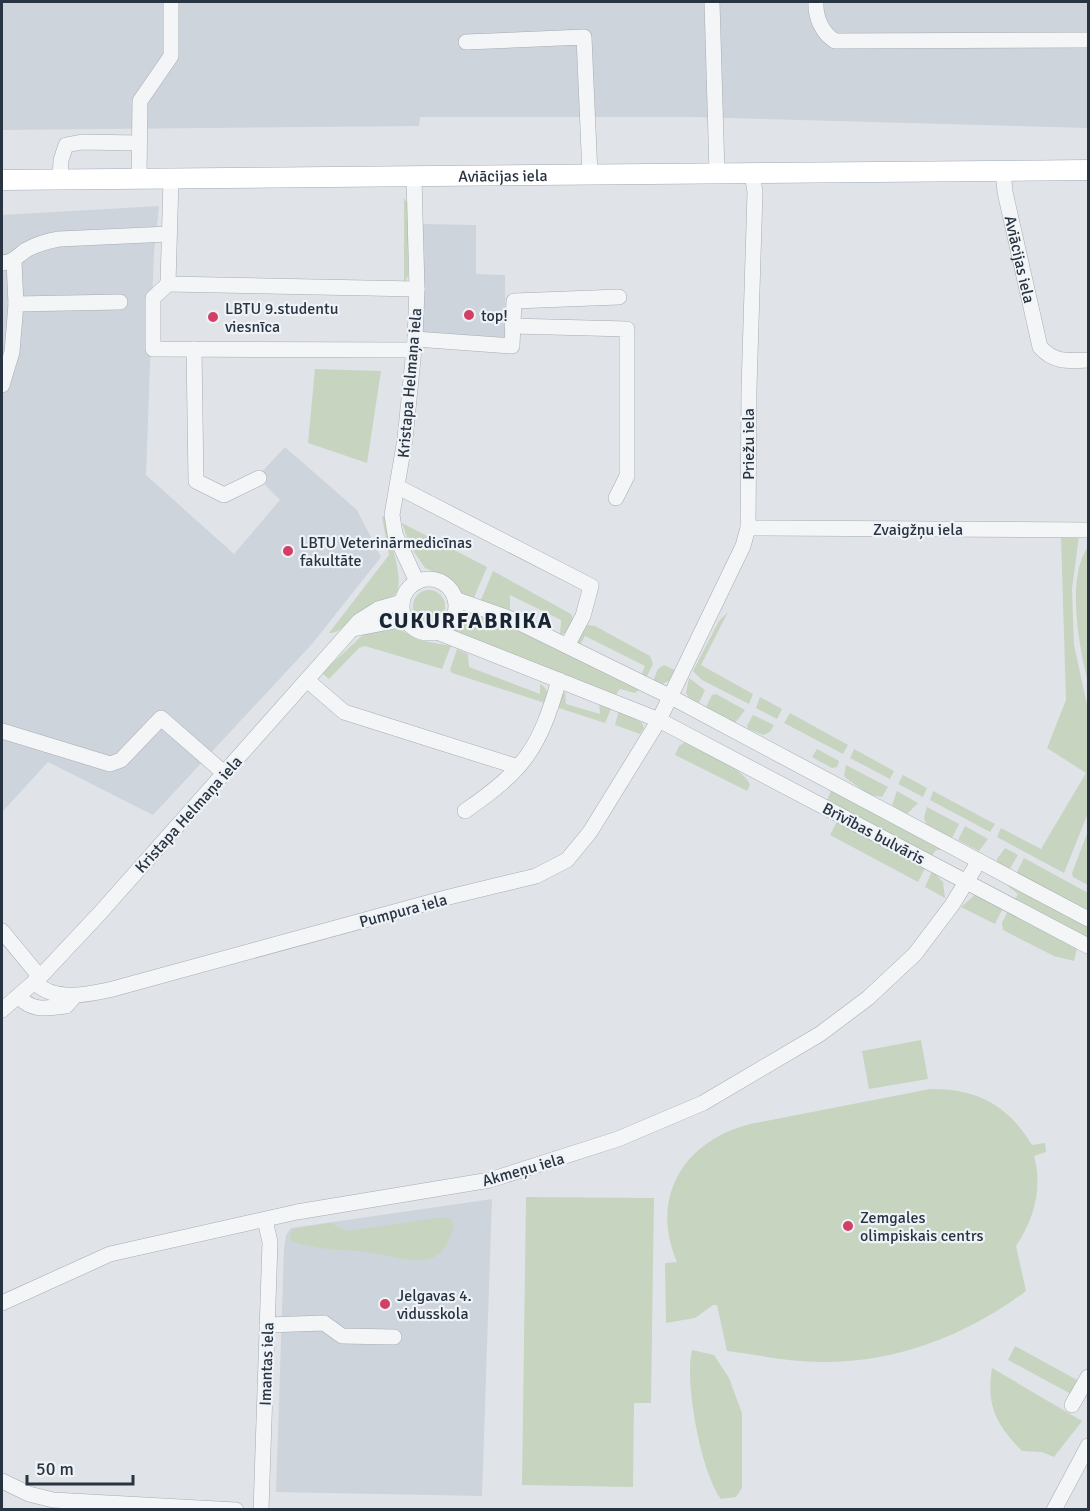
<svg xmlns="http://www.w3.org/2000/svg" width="1090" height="1511" viewBox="0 0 1090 1511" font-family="Signika,sans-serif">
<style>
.built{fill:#ced4db}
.green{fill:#c7d4c0}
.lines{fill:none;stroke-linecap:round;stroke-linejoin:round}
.minor-casing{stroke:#a5acb3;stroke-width:16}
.major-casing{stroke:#9faab5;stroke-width:21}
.minor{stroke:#f3f5f7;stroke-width:15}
.major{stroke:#fff;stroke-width:20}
.poi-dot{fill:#d34065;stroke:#eff3f7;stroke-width:2}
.labels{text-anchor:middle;stroke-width:4.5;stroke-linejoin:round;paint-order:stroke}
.street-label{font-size:16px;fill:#283441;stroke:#eff3f7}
.poi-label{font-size:16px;fill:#283441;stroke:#eff3f7;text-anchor:start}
.district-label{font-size:22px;font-weight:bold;letter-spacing:1.5px;fill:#1a2532;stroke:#eff3f7}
</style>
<rect width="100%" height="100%" fill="#e0e4e9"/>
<path class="built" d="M2,2H1088V128L693,117H420L419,126L2,130Z
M159,206L154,253L146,475L234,554L280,500L257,477L285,447L357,510L381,557L312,644L153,815L48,762L2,812V215Z
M422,224L476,225V274L505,275L506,344L420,341Z
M492,1199L482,1496L276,1492L284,1248L286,1235L291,1228Z"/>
<path class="green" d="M404,198L408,204V276L404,284Z
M315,369L381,371L367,463L308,443Z
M385,515C387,538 404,572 397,592C387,605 369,606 356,615C347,622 340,634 329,633L389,555L382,517Z
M402,523L487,567L473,600L463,596L450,579L425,568L410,546Z
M1079,536L1072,589L1074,645L1088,709V813L1064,873L997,837L1001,828L1041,849L1086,773L1047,748L1066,700L1061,537Z
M1088,547V682C1079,647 1066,577 1088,547Z
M493,571L571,614L573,619L567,632L560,635L561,620L510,595V611L480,602Z
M413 606a16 16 0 1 1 32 0a16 16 0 1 1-32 0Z
M464,607L513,628L639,690L635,693L620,689L615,696L450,633L457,626Z
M728,612L701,665L753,694L749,704L702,680L693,671L719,621Z
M588,625L595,626L650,656L653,664L646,678L641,676L645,666L585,636L580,645L577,641L584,627Z
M396,627L419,640L451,646L442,669L365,646L359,648L329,679L322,673L366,632Z
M457,649L468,654L469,667L540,694V684C549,689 548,695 548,704L452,673L450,670Z
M664,665L677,671L674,678L663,684L653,681L658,669Z
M689,678L705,690L699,703L689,698L686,693Z
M565,691L566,704L600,714L599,702L612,707L605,723L556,707Z
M716,694L745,710L735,723L706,707L712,695Z
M760,697L782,709L777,719L756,708Z
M619,710L642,723L644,728L640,734L615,725Z
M790,713L848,745L843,754L784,723Z
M753,715L774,725L770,732L763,735L748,729L747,726Z
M685,742C701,750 744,768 750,785L747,791L675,755L679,746Z
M817,749L839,761L837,767L832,768L812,757Z
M854,749L894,771L890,779L850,758Z
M846,765L888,787L882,797L870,795L847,779L844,776Z
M903,775L927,788L923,797L898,784Z
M832,789L944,850H936L931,857L827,800Z
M897,791L918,803L907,814L892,805Z
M933,791L995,824L990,832L930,800Z
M927,807L959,824L952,838L926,824L924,817Z
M837,821L925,868L918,882L830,835Z
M965,826L988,839L979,851L958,840Z
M1088,831V885L1073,877L1072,873Z
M1005,848L1018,855L1008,872L997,864V859Z
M1024,858L1088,893V912L1015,876Z
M932,871L943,882L945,898L925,887Z
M1010,883L1088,925V941L1014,901L1018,894L1008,886Z
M977,893L1004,906L995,924L961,907Z
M1009,909L1016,912L1019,918L1077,948L1074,961L1054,956L1003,930L1002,923Z
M921,1040L928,1079L869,1089L862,1051Z
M930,1089C976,1088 1008,1105 1032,1145L1045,1143L1046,1152L1034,1156C1043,1188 1034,1219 1016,1246L1026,1291C961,1340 882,1368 800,1361C775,1359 751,1354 727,1351L717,1305H713L695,1318L666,1323L665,1263L677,1262C649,1197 684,1141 750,1124Z
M526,1197L654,1198L651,1403H634L633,1487L522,1485Z
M444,1217L451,1219L454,1227C449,1238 446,1252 434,1257C415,1265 393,1256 374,1253C345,1249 319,1251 291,1241L289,1237L293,1229L330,1223L348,1231Z
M1015,1346L1079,1381L1071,1394L1008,1360Z
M692,1350L714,1355L729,1378L742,1413V1488L736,1497L721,1499C701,1473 684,1381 692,1350Z
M992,1368L1082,1421L1054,1457L1042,1452L1022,1451C996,1424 986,1406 992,1368Z"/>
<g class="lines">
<defs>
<g id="minor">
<path d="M712,2L717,173"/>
<path d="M816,2C815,17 822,33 835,41L1088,40"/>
<path d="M466,42L584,37L590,175"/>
<path id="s1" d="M1003,171L1005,192L1040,347C1054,363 1069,361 1088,360"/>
<path d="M414,178L417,289L415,339L405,439L392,515L395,534L417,582"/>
<path d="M139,179L140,101L171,56V2"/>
<path d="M171,179L168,284L417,289"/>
<path d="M60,180L61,160L66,145L82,142L139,143"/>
<path d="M14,262L16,304"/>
<path d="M2,263C14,262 16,257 26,250C37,244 47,241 59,239L169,234"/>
<path d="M168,284L153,298V349L414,350"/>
<path d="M512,326L627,329V476L616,498"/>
<path d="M415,339L512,346L514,301L619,297"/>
<path d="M194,349L196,481L224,495L259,478"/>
<path d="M2,385L12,352L16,304L120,302"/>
<path d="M398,487L591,586L583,616L567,646"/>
<path d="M748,528L1088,530"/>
<circle cx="429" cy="606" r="27"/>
<path d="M455,599L514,620L671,697L1088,919"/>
<path d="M353,629L405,619"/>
<path d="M437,632L659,720L1088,946"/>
<path d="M307,680L344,712L518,767"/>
<path d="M2,731L110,764L121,760L161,718L224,773"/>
<path d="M465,811C524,770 539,750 559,680"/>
<path d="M2,931L40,977"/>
<path d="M34,982C55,1002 84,995 109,990L449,897L536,876L567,860L590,832L659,720L743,546L748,528L749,389L755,192L752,173"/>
<path d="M19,997C33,1012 47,1008 66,1006L73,998"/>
<path d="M2,1010L40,977L100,913L359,621L378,609L402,602"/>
<path d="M2,1303L110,1254L297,1212L490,1180L618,1139L703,1103L820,1034L868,998L915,954L952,905L979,861"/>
<path d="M267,1325L324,1323L342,1336L394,1337"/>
<path d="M1072,1405L1088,1377"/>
<path d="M2,1481L29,1494L53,1500L236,1510"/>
<path d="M261,1510L270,1242L265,1220"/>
<path d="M1054,1510L1088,1446"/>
</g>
<g id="major">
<path id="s2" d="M2,180L1088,170"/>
</g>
</defs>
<use href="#minor" class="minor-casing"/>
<use href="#major" class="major-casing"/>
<use href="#minor" class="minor"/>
<use href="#major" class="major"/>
</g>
<g class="poi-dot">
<circle cx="469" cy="315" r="6"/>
<circle cx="213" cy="317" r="6"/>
<circle cx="288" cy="551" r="6"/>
<circle cx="848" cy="1226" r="6"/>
<circle cx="385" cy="1304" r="6"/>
</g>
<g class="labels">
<g class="street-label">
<text dy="6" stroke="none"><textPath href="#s2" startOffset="501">Aviācijas iela</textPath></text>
<text dy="6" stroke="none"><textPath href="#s1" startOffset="90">Aviācijas iela</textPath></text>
<text transform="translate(409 383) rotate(-85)" y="6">Kristapa Helmaņa iela</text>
<text transform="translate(748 444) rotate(-90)" y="6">Priežu iela</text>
<text x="918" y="535">Zvaigžņu iela</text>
<text transform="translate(188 814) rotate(-48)" y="6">Kristapa Helmaņa iela</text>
<text transform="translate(874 833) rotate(28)" y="6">Brīvības bulvāris</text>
<text transform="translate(403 910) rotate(-15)" y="6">Pumpura iela</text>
<text transform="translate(523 1169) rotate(-16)" y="6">Akmeņu iela</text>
<text transform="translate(266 1364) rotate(-88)" y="6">Imantas iela</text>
</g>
<g class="poi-label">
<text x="225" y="314">LBTU 9.studentu<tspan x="225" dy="18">viesnīca</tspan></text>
<text x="481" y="321">top!</text>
<text x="300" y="548">LBTU Veterinārmedicīnas<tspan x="300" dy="18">fakultāte</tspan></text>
<text x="860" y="1223">Zemgales<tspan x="860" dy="18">olimpiskais centrs</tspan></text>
<text x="397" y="1301">Jelgavas 4.<tspan x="397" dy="18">vidusskola</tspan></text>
</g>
<g class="district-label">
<text x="466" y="628">CUKURFABRIKA</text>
</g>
</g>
<rect width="1090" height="1511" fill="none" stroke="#283441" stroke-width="6"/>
<path d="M27 1475v9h106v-9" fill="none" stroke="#283441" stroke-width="3"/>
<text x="36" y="1475" font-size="18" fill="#283441" stroke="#eff3f7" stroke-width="4.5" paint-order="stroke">50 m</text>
</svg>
